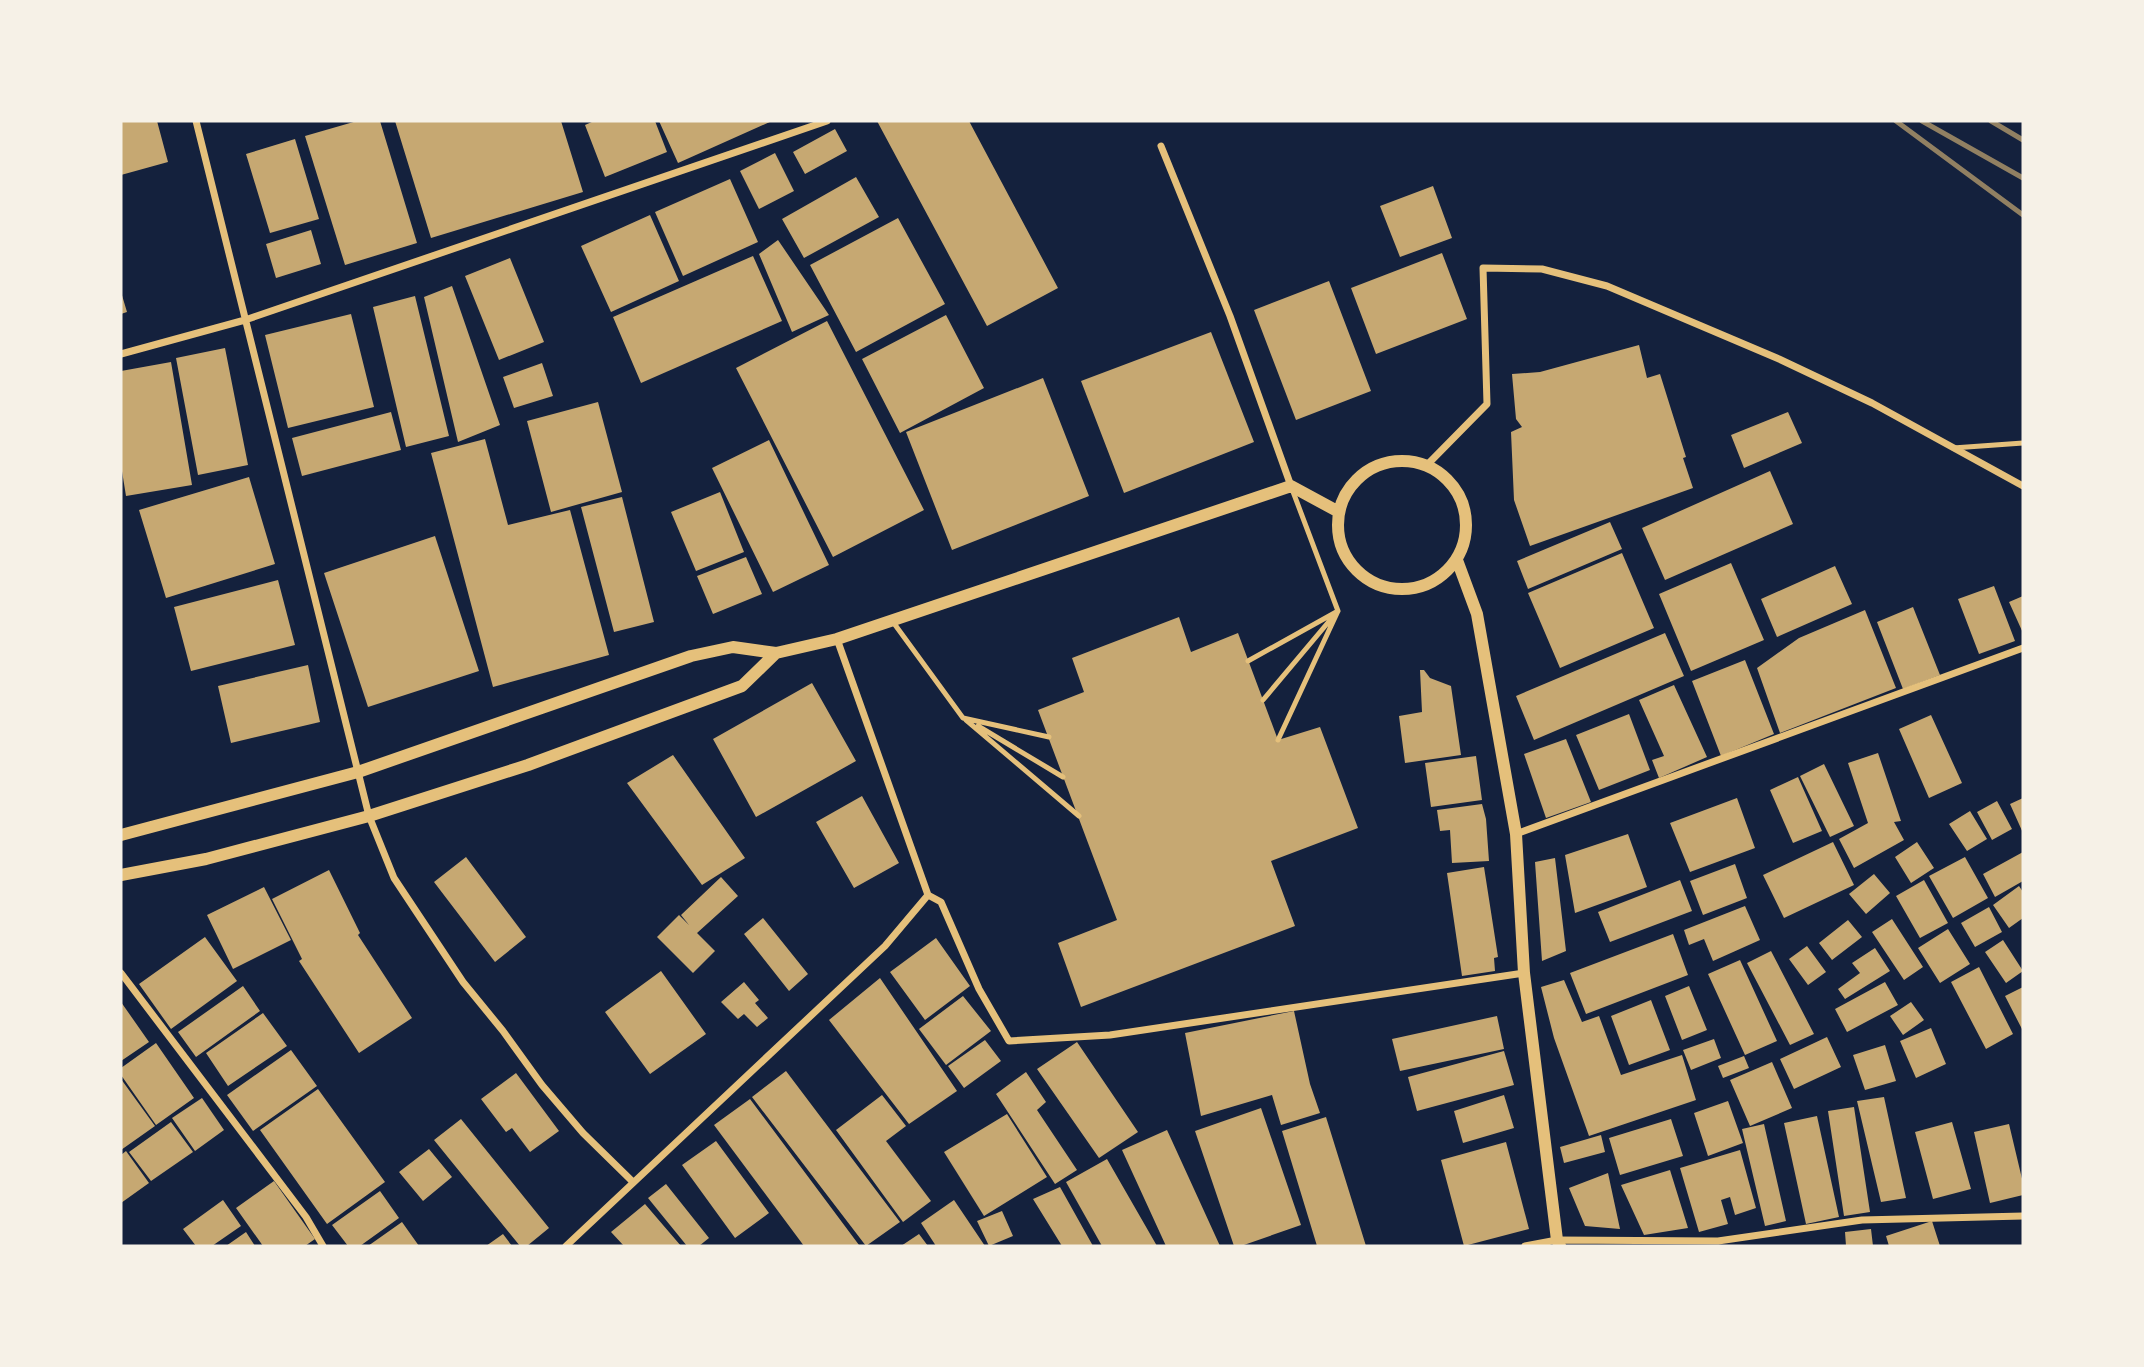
<svg xmlns="http://www.w3.org/2000/svg" width="2144" height="1367" viewBox="0 0 2144 1367" font-family="Commissioner,sans-serif">
<style>
.building{fill:#c6a872}
.lines{fill:none;stroke-linecap:round;stroke-linejoin:round}
.service{stroke:#e5c07b;stroke-width:5}
.minor{stroke:#e5c07b;stroke-width:7}
.tertiary{stroke:#e5c07b;stroke-width:12}
.rail{stroke:#918062;stroke-width:5}
</style>
<rect width="100%" height="100%" fill="#14213d"/>
<path class="building" d="M121,121H157L168,162L121,175Z
M357,121H380L417,243L345,265L305,136Z
M395,121H561L583,192L431,238Z
M594,121H655L667,152L605,177L585,125Z
M659,121H772L678,163Z
M877,121H969L1058,288L987,326Z
M835,129L847,151L805,174L793,152Z
M295,139L319,219L270,233L246,154Z
M775,153L794,191L759,209L740,171Z
M856,177L879,217L804,258L782,219Z
M730,179L758,242L683,276L655,212Z
M1433,186L1452,238L1400,257L1380,206Z
M650,215L679,281L611,312L581,246Z
M898,218L945,304L856,352L810,265Z
M311,230L321,264L276,278L266,244Z
M778,240L829,315L792,332L759,254Z
M1442,253L1467,319L1376,354L1351,288Z
M753,256L782,321L641,383L613,317Z
M510,258L544,342L499,360L465,276Z
M1329,281L1371,391L1296,420L1254,310Z
M452,286L500,425L458,442L424,297Z
M121,292L127,312L121,314Z
M415,296L449,436L406,447L373,307Z
M351,314L374,407L288,428L265,335Z
M946,315L984,388L900,433L862,359Z
M827,321L924,510L833,557L736,368Z
M1211,332L1254,442L1124,493L1081,381Z
M1639,345L1647,378L1660,374L1686,457L1683,458L1693,488L1530,546L1514,500L1511,432L1522,427L1516,419L1512,374L1540,372Z
M225,348L248,465L198,475L176,358Z
M171,362L192,485L126,496L121,465V371Z
M542,363L553,396L514,408L503,377Z
M1043,378L1089,496L952,550L906,432Z
M598,402L622,492L551,512L527,421Z
M391,412L401,450L302,476L292,438Z
M1788,412L1802,443L1744,468L1731,435Z
M485,439L508,525L570,510L609,655L493,687L431,453Z
M769,440L829,565L773,592L712,468Z
M1770,471L1793,524L1665,580L1642,528Z
M249,477L275,564L166,598L139,510Z
M720,492L744,552L696,571L671,512Z
M622,497L654,622L614,632L581,507Z
M1610,522L1622,549L1528,589L1517,561Z
M435,536L479,671L368,707L324,573Z
M1622,553L1654,628L1560,668L1528,593Z
M746,557L762,594L713,614L697,576Z
M1731,563L1764,640L1691,671L1659,594Z
M1835,566L1852,604L1777,637L1761,599Z
M278,580L295,645L191,671L174,607Z
M1994,586L2015,641L1979,654L1958,599Z
M2023,596V633L2009,602Z
M1913,607L1940,675L1903,689L1877,622Z
M1865,610L1896,688L1780,733L1757,668L1799,638Z
M1179,617L1191,652L1238,633L1278,740L1320,727L1358,828L1271,861L1295,926L1081,1007L1058,943L1117,920L1038,710L1084,692L1072,658Z
M1665,633L1684,676L1534,740L1516,696Z
M1745,660L1774,734L1721,756L1692,681Z
M308,665L320,722L231,743L218,686Z
M1420,670H1424L1430,678L1451,686L1461,755L1405,763L1399,716L1422,712Z
M812,683L856,761L756,817L713,739Z
M1674,685L1707,757L1659,778L1652,760L1664,756L1639,700Z
M1629,714L1650,770L1599,790L1576,735Z
M1931,715L1962,783L1929,798L1899,729Z
M1566,739L1591,802L1546,818L1524,754Z
M1878,753L1901,821L1894,822L1904,840L1854,868L1839,839L1868,823L1848,763Z
M673,755L745,858L702,885L627,783Z
M1476,756L1482,800L1431,807L1425,763Z
M1824,764L1854,826L1830,837L1800,776Z
M1798,777L1822,831L1793,843L1770,790Z
M862,796L899,863L854,888L816,822Z
M1737,798L1755,848L1690,872L1670,823Z
M2023,798V833L2010,804Z
M1997,801L2012,829L1992,840L1977,812Z
M1482,804L1486,819L1489,861L1452,863L1450,830L1440,831L1437,810Z
M1970,811L1987,839L1967,851L1949,824Z
M1628,834L1647,887L1575,913L1565,855Z
M1833,842L1854,885L1784,918L1763,875Z
M1917,842L1934,868L1911,883L1895,857Z
M2023,852V881L1995,897L1983,874Z
M466,857L526,937L495,962L434,882Z
M1965,857L1988,898L1953,918L1929,876Z
M1555,858L1566,951L1542,961L1535,862Z
M1735,864L1747,898L1703,915L1690,881Z
M1484,867L1498,957L1494,958L1495,971L1462,976L1447,873Z
M329,870L360,933L358,935L412,1018L359,1053L299,961L302,959L272,899Z
M1874,874L1890,893L1866,914L1849,894Z
M721,877L738,896L697,933L715,951L693,973L657,937L679,915L689,925L681,915Z
M1680,880L1692,911L1610,942L1598,912Z
M1924,880L1948,923L1920,938L1896,896Z
M2019,886L2023,892V918L2009,928L1993,905Z
M264,887L291,940L233,969L207,915Z
M1745,906L1760,940L1713,961L1704,939L1689,945L1684,930Z
M1989,907L2002,932L1975,947L1961,923Z
M763,918L808,974L789,991L744,934Z
M1892,919L1923,967L1904,980L1872,932Z
M1848,920L1862,937L1832,960L1819,943Z
M1948,929L1970,964L1940,983L1918,948Z
M1673,934L1688,975L1586,1014L1570,973Z
M205,937L237,981L171,1029L139,984Z
M936,938L970,986L925,1020L890,972Z
M2003,940L2023,971L2006,983L1985,952Z
M1807,946L1826,972L1808,985L1789,959Z
M1875,948L1890,971L1845,999L1838,989L1860,973L1852,963Z
M1771,951L1814,1034L1790,1045L1747,963Z
M1740,960L1777,1041L1745,1055L1708,974Z
M1979,967L2013,1034L1986,1049L1951,982Z
M661,971L706,1034L650,1074L605,1012Z
M880,978L957,1091L909,1124L829,1020Z
M1564,980L1582,1022L1599,1016L1621,1075L1682,1055L1696,1100L1589,1136L1554,1038L1541,987Z
M744,982L759,1000L755,1003L768,1018L757,1027L744,1014L738,1019L721,1002Z
M1885,982L1898,1005L1847,1032L1835,1009Z
M243,986L260,1011L196,1057L178,1032Z
M1689,986L1707,1030L1682,1040L1665,996Z
M2023,987V1031L2005,996Z
M963,996L991,1031L946,1065L919,1029Z
M1651,1000L1670,1050L1629,1065L1611,1016Z
M121,1002L149,1042L121,1061Z
M1911,1002L1924,1020L1903,1035L1890,1016Z
M1294,1011L1310,1084L1320,1113L1281,1125L1272,1095L1201,1116L1185,1033Z
M263,1013L287,1046L228,1086L206,1053Z
M1497,1016L1504,1049L1400,1071L1392,1039Z
M1931,1028L1946,1064L1916,1078L1900,1041Z
M1827,1037L1841,1067L1794,1089L1780,1059Z
M1714,1039L1721,1058L1691,1070L1683,1050Z
M985,1040L1001,1061L964,1088L948,1066Z
M1077,1042L1138,1132L1099,1158L1037,1069Z
M156,1043L194,1098L156,1125L121,1075V1068Z
M1885,1045L1896,1081L1865,1090L1853,1055Z
M291,1050L317,1086L253,1131L227,1095Z
M1504,1051L1514,1085L1417,1111L1408,1077Z
M1744,1056L1749,1068L1723,1078L1718,1066Z
M1772,1062L1792,1108L1750,1126L1730,1080Z
M786,1071L900,1222L866,1246L752,1097Z
M1026,1072L1046,1102L1037,1110L1077,1170L1055,1184L996,1094Z
M516,1073L559,1131L530,1152L512,1128L506,1132L481,1099Z
M121,1079L155,1126L121,1150Z
M318,1089L385,1182L327,1224L260,1130Z
M882,1095L906,1126L886,1141L931,1201L903,1222L836,1130Z
M1504,1095L1514,1128L1463,1143L1454,1111Z
M1884,1097L1906,1198L1881,1202L1857,1101Z
M202,1098L224,1130L195,1151L172,1118Z
M750,1099L859,1245L804,1246L714,1125Z
M1728,1101L1743,1143L1708,1156L1694,1113Z
M1854,1107L1870,1212L1844,1216L1828,1111Z
M1261,1108L1301,1225L1241,1246H1234L1195,1131Z
M1007,1114L1047,1177L984,1216L944,1152Z
M1817,1116L1839,1217L1806,1224L1784,1123Z
M1326,1117L1366,1246H1317L1282,1131Z
M461,1119L549,1228L527,1246H520L434,1140Z
M1671,1119L1683,1156L1620,1175L1609,1138Z
M171,1122L193,1152L151,1181L129,1152Z
M1952,1122L1971,1189L1933,1199L1915,1132Z
M1764,1124L1786,1221L1765,1226L1742,1129Z
M2009,1124L2023,1183V1195L1990,1203L1974,1132Z
M1167,1130L1220,1246H1166L1122,1150Z
M1601,1135L1605,1152L1564,1163L1560,1147Z
M716,1141L769,1213L735,1238L682,1165Z
M1506,1142L1529,1229L1464,1246L1441,1160Z
M429,1149L452,1177L423,1201L399,1172Z
M1740,1150L1756,1208L1735,1215L1730,1197L1721,1200L1728,1224L1699,1232L1680,1168Z
M126,1151L149,1183L121,1203V1155Z
M1107,1159L1157,1246H1102L1066,1182Z
M1670,1170L1688,1228L1644,1235L1621,1185Z
M1608,1173L1620,1229L1585,1226L1569,1188Z
M274,1181L315,1239L305,1246H263L236,1208Z
M666,1184L709,1238L699,1246H687L648,1198Z
M1060,1187L1093,1246H1062L1033,1199Z
M380,1191L399,1218L360,1246H348L332,1225Z
M223,1200L241,1226L212,1246H196L183,1229Z
M954,1200L985,1246H936L921,1223Z
M645,1204L681,1246H624L611,1232Z
M1002,1211L1013,1236L989,1246L977,1221Z
M1932,1221L1940,1246H1889L1886,1236Z
M402,1222L419,1246H368Z
M1871,1229L1873,1246H1846L1845,1232Z
M246,1232L255,1246H226Z
M503,1234L512,1246H486Z
M919,1234L928,1246H901Z"/>
<g class="lines">
<path class="service" d="M1953,448L2023,443
M893,622L963,718L1049,737
M1248,661L1338,611
M1263,700L1331,619
M966,720L1079,816
M978,726L1063,777
M1278,740L1338,611L1292,489"/>
<path class="minor" d="M196,121L369,816L394,878L463,982L503,1031L542,1085L583,1133L633,1182
M1161,146L1230,316L1291,486
M121,354L245,320L827,121
M1427,465L1487,404L1483,268L1542,269L1607,286L1779,359L1872,403L2023,486
M1516,834L2023,648
M928,895L941,902L979,989L1009,1041L1110,1035L1524,973
M121,973L306,1217L323,1246
M566,1246L885,946L928,895L837,639
M1525,1246L1557,1240L1718,1241L1862,1220L2023,1216"/>
<path class="tertiary" d="M1338 525a64 64 0 1 1 128 0a64 64 0 1 1-128 0Z
M1457,560L1477,614L1516,834L1524,973L1557,1240L1560,1246
M121,835L358,772L691,656L733,647L776,653L837,639L1291,486L1339,512
M121,875L206,859L369,816L528,765L742,686L776,653"/>
<path class="rail" d="M1896,121L2023,215
M1922,121L2023,178
M1991,121L2023,140"/>
</g>
<rect width="2144" height="1367" fill="none" stroke="#f6f1e7" stroke-width="245"/>
</svg>
